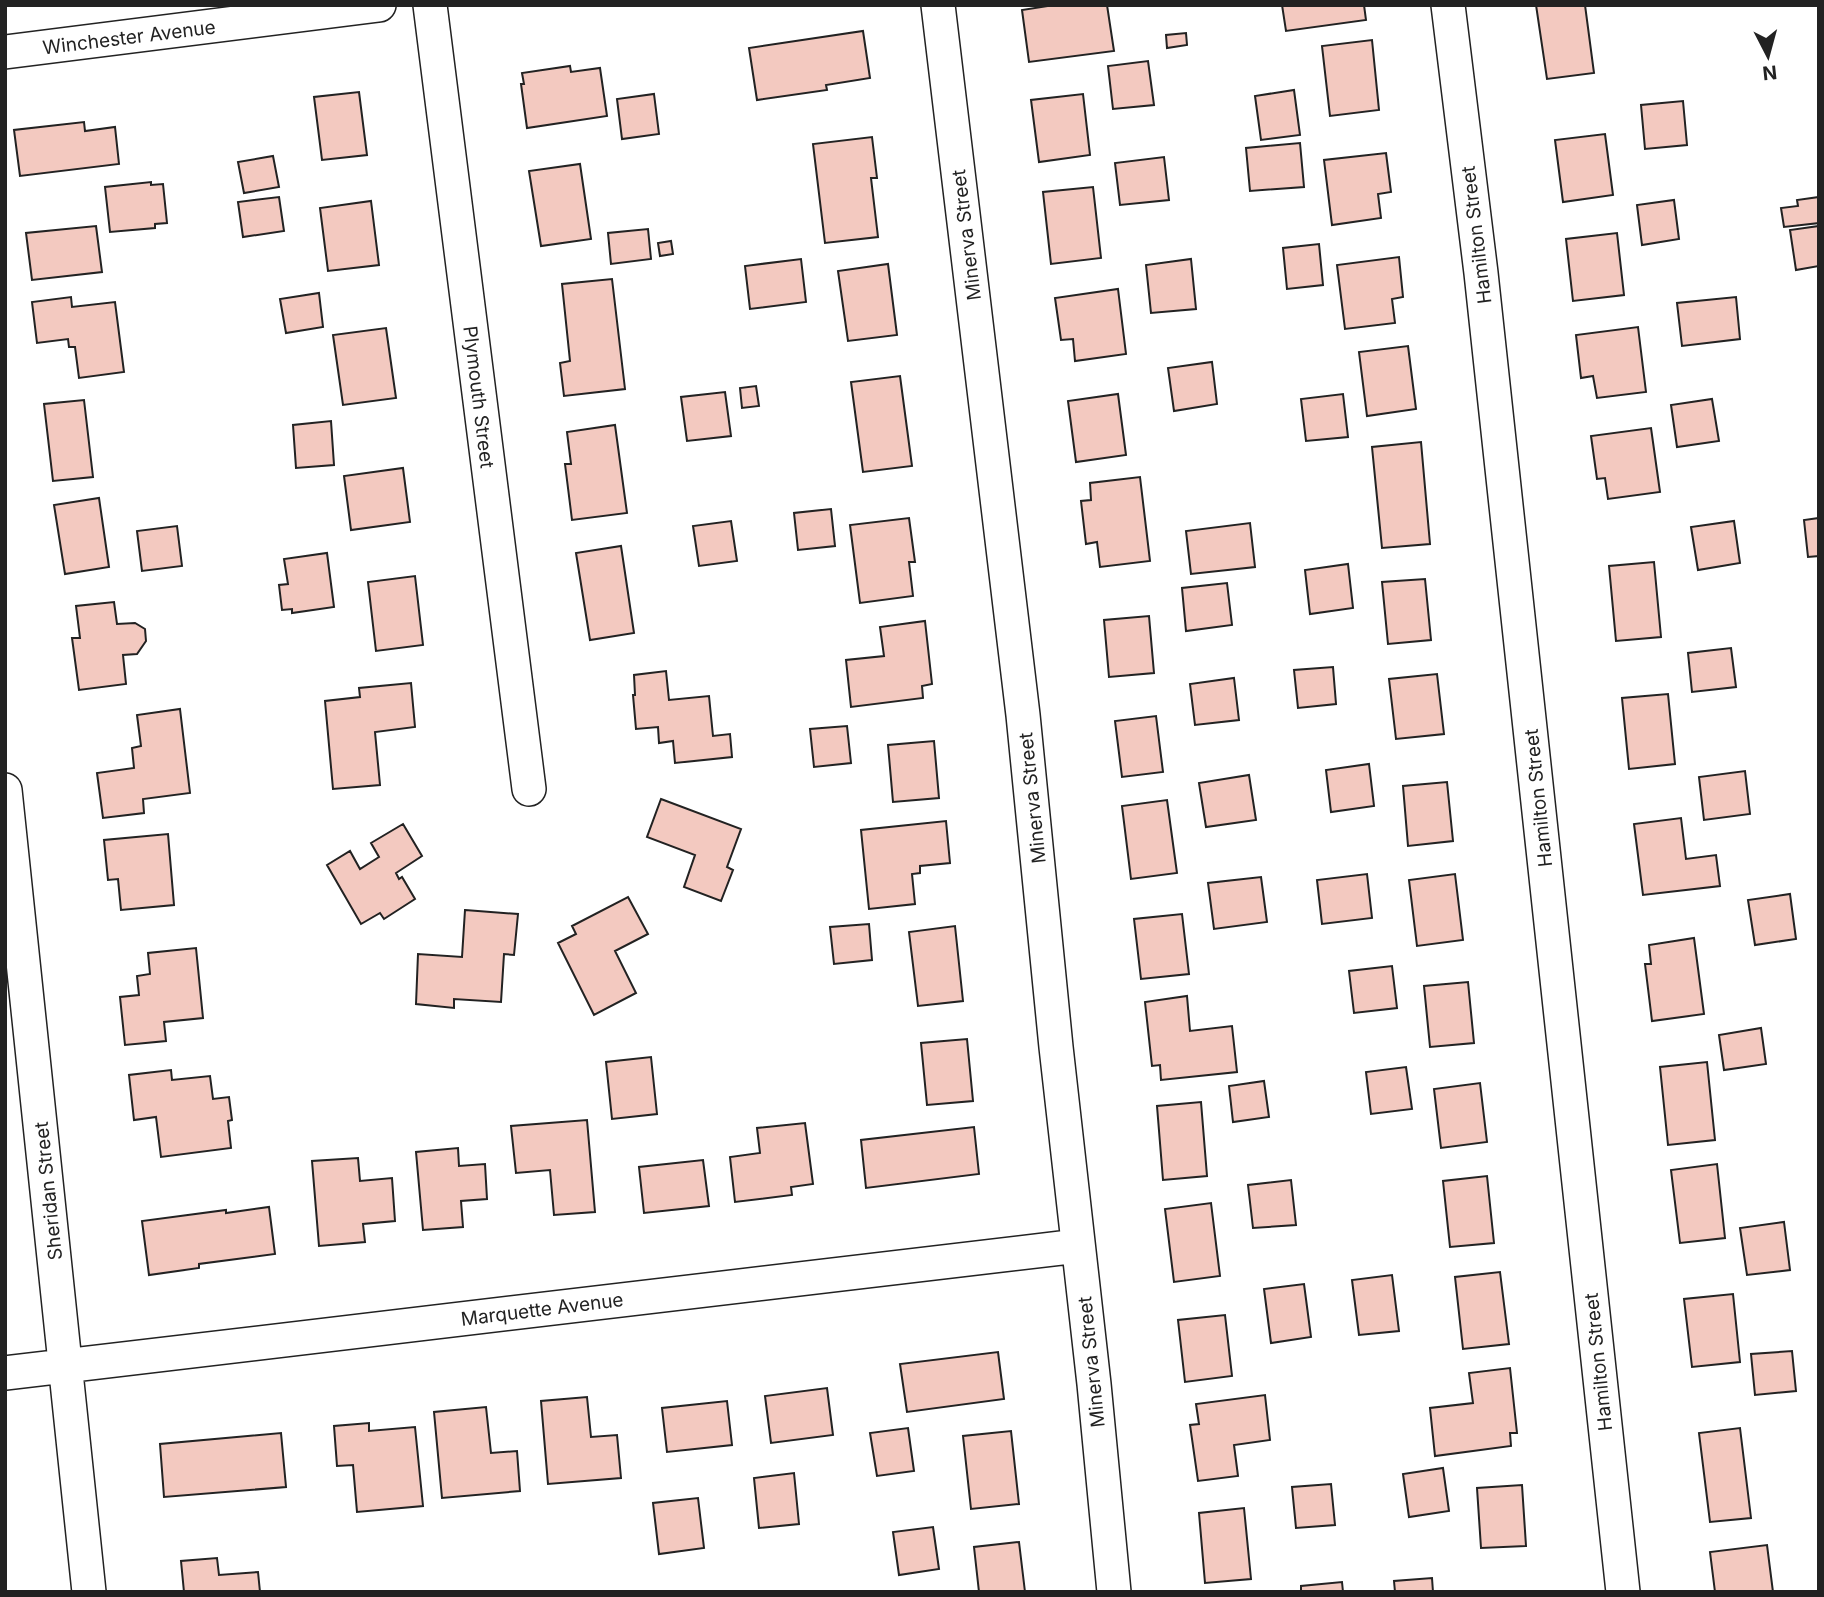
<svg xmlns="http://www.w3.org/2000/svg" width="1824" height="1597" viewBox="0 0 1824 1597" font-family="Inter,sans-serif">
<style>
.building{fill:#f3c9c0;stroke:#222;stroke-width:2}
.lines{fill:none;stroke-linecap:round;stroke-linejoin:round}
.street-casing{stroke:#222;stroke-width:36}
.street{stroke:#fff;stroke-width:33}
.labels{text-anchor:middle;stroke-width:5;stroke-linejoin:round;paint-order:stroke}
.street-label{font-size:19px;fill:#222;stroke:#fff}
</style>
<rect width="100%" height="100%" fill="#fff"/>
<path class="building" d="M1054,5H1107L1114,51L1029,62L1022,10Z
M1282,5H1364L1366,20L1286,31Z
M1536,5H1585L1594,73L1547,79Z
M863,31L870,78L826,85L827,90L757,100L749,48Z
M1186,33L1187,45L1167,48L1166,35Z
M1372,40L1379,110L1330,116L1322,46Z
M1148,61L1154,105L1113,109L1108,66Z
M570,66L571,72L600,68L607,116L527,128L521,84H524L522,73Z
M1294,90L1300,135L1261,140L1255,96Z
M359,92L367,155L322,160L314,97Z
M654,94L659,134L622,139L617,99Z
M1083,94L1090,155L1039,162L1031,100Z
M1683,101L1687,145L1645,149L1641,105Z
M84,122L85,131L115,127L119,164L20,176L14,130Z
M1605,134L1613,195L1563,202L1555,140Z
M872,137L877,178H871L878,237L825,243L813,144Z
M1300,143L1304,187L1250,191L1246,148Z
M1386,153L1391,192L1378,194L1381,218L1332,225L1324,160Z
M273,156L279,187L244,193L238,162Z
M1164,157L1169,200L1120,205L1115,163Z
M580,164L591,239L541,246L529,171Z
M151,182V185L163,184L167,223L155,224V228L110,232L105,187Z
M1093,187L1101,258L1051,264L1043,192Z
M279,197L284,231L243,237L238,202Z
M1819,197V223L1784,227L1781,208L1798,206L1797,200Z
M1674,200L1679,239L1642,245L1637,205Z
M371,201L379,265L328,271L320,208Z
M96,226L102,272L32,280L26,233Z
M1819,226V266L1796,270L1790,230Z
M648,229L651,259L611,264L608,233Z
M1617,233L1624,295L1573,301L1566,239Z
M671,241L673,254L660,256L658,243Z
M1319,244L1323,285L1287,289L1283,248Z
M1399,257L1403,297L1392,299L1395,323L1345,329L1337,265Z
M801,259L806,302L750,309L745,266Z
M1191,259L1196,309L1151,313L1146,265Z
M888,264L897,335L848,341L838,271Z
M612,279L625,389L564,396L560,363L570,361L562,284Z
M1118,289L1126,354L1075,361L1073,339L1061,340L1055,298Z
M319,293L323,327L286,333L280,299Z
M71,297L72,307L115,302L124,372L79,378L75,347H69L68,339L37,343L32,302Z
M1736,297L1740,339L1682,346L1677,303Z
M1638,327L1646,392L1597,398L1593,376L1581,378L1576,335Z
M386,328L396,398L343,405L333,335Z
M1408,346L1416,409L1367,416L1359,352Z
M1212,362L1217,404L1174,411L1168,368Z
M900,376L912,466L863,472L851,382Z
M756,386L759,406L742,408L740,388Z
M725,392L731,436L687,441L681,397Z
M1118,394L1126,455L1076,462L1068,401Z
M1343,394L1348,437L1306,441L1301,399Z
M1712,399L1719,441L1677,447L1671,405Z
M84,400L93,477L53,481L44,404Z
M331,421L334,465L296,468L293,425Z
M615,425L627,513L572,520L565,464H571L567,432Z
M1651,428L1660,492L1608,499L1605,478L1597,479L1591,436Z
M1421,442L1430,544L1382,548L1372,447Z
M403,468L410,522L351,530L344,476Z
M1140,477L1150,561L1100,567L1097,542L1086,544L1081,501L1091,500L1090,483Z
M99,498L109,567L65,574L54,505Z
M831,509L835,546L798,550L794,513Z
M909,518L915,562H909L913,596L860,603L850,525Z
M1819,518V556L1808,557L1804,520Z
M731,521L737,561L699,566L693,526Z
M1734,521L1740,563L1698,570L1691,527Z
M1250,523L1255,567L1191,574L1186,531Z
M177,526L182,566L142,571L137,531Z
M621,546L634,633L590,640L576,553Z
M327,553L334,607L292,613V609L282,610L279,585L288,584L284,559Z
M1654,562L1661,637L1616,641L1609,566Z
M1348,564L1353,608L1310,614L1305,570Z
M415,576L423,645L376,651L368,582Z
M1425,579L1431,640L1388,644L1382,582Z
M1227,583L1232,625L1186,631L1182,588Z
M114,602L117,624L135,623L145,629L146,641L137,654L123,655L126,684L79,690L72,638H80L76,606Z
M1149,616L1154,673L1109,677L1104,620Z
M925,621L932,684L922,686L923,698L851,707L846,660L884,656L880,627Z
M1731,648L1736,687L1692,692L1688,653Z
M1333,667L1336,704L1298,708L1294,670Z
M666,671L669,700L709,696L713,736L730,734L732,757L675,763L673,741L659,743L658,727L636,729L633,695H635L634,675Z
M1437,674L1444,734L1396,739L1389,679Z
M1234,678L1239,720L1195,725L1190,684Z
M411,683L415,727L375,732L380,785L333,789L325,701L360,697L359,688Z
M1668,694L1675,764L1629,769L1622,698Z
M180,709L190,793L143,799L144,813L103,818L97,773L134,768L132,748L141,746L137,715Z
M1156,716L1163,772L1122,777L1115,721Z
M847,726L851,763L814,767L810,729Z
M934,741L939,798L893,802L888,745Z
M1369,764L1374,806L1331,812L1326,770Z
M1745,771L1750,814L1704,820L1699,777Z
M1249,775L1256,820L1206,827L1199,783Z
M1447,782L1453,841L1408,846L1403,786Z
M661,799L741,829L727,867L733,870L721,901L684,887L695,855L647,837Z
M1167,800L1177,873L1131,879L1122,806Z
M1681,818L1686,859L1716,855L1720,886L1643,895L1634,824Z
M946,821L950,863L920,866V873L912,874L915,904L869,909L861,830Z
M403,824L422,856L396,873L399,879L402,877L415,899L384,919L380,913L361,924L327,865L350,851L360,869L379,857L371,843Z
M168,834L174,905L121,910L118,879L108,880L104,840Z
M1367,874L1372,918L1322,924L1317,880Z
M1455,874L1463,940L1417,946L1409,880Z
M1261,877L1267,922L1214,929L1208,883Z
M1790,894L1796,939L1755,945L1748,900Z
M628,897L648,934L615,951L636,993L594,1015L558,943L576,934L572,926Z
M465,910L518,914L514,955L504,954L501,1002L454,999V1008L416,1004L418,954L462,957Z
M1182,914L1189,974L1141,979L1134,919Z
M869,924L872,960L834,964L830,927Z
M955,926L963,1001L918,1006L909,932Z
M1694,938L1704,1014L1652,1021L1645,964H1651L1649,945Z
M196,948L203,1018L164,1022L166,1041L125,1045L120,997L139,995L137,976L150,974L148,953Z
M1392,966L1397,1008L1354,1013L1349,971Z
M1468,982L1474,1043L1430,1047L1424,986Z
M1187,996L1190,1031L1232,1026L1237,1072L1161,1080L1160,1065L1152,1066L1145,1002Z
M1761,1028L1766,1064L1724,1070L1719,1035Z
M967,1039L973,1101L927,1105L921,1043Z
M651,1057L657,1114L612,1119L606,1062Z
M1707,1062L1715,1140L1668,1145L1660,1067Z
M1406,1067L1412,1109L1371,1114L1366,1072Z
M171,1070L172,1080L210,1076L213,1099L229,1097L232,1120L228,1121L231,1148L161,1157L156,1117L134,1120L129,1075Z
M1264,1081L1269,1117L1233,1122L1229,1086Z
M1480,1083L1487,1142L1441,1148L1434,1089Z
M1201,1102L1207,1176L1163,1180L1157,1106Z
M587,1120L595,1212L554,1215L550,1170L516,1173L511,1126Z
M805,1123L813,1184L791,1187L792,1195L735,1202L730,1157L760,1153L757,1128Z
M974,1127L979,1174L866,1188L861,1140Z
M458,1148L459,1166L485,1164L487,1199L461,1201L463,1227L423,1230L416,1152Z
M358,1158L360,1181L392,1178L395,1221L363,1224L365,1242L319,1246L312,1161Z
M703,1160L709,1206L644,1213L639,1167Z
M1717,1164L1725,1238L1680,1243L1671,1170Z
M1487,1176L1494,1243L1450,1247L1443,1181Z
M1291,1180L1296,1225L1253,1228L1248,1185Z
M1211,1203L1220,1276L1174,1282L1165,1209Z
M269,1207L275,1254L199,1264V1268L149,1275L142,1221L226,1210V1213Z
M1784,1222L1790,1270L1747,1275L1740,1228Z
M1500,1272L1509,1344L1463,1349L1455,1277Z
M1392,1275L1399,1331L1359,1335L1352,1280Z
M1304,1284L1311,1337L1271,1343L1264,1289Z
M1733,1294L1740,1362L1692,1367L1684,1299Z
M1225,1315L1232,1376L1185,1382L1178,1320Z
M1792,1351L1796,1391L1755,1395L1751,1354Z
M998,1352L1004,1399L907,1412L900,1364Z
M1510,1368L1517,1433H1510L1511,1446L1435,1456L1430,1408L1473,1403L1469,1373Z
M827,1388L833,1435L771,1443L765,1396Z
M1265,1395L1270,1440L1234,1445L1238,1476L1198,1481L1190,1425L1199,1424L1196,1404Z
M587,1397L591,1437L617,1435L621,1478L548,1484L541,1401Z
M727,1401L732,1445L667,1452L662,1408Z
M486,1407L491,1453L517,1451L520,1491L442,1498L434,1412Z
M369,1423V1431L415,1427L423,1506L357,1512L353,1465L337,1466L334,1426Z
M908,1428L914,1471L877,1476L870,1433Z
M1740,1428L1751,1518L1710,1522L1699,1433Z
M1011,1431L1019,1504L971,1509L963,1436Z
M281,1433L286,1487L164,1497L160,1444Z
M1443,1468L1449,1511L1409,1517L1403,1474Z
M794,1473L799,1524L759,1528L754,1478Z
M1331,1484L1335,1525L1296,1528L1292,1487Z
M1522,1485L1526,1546L1481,1548L1477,1488Z
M698,1498L704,1548L659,1554L653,1503Z
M1244,1508L1251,1579L1205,1583L1199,1513Z
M933,1527L939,1569L899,1575L893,1532Z
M1019,1542L1025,1592H979L974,1547Z
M1767,1545L1773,1592H1715L1710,1552Z
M217,1558L219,1575L258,1572L260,1592H184L181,1561Z
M1432,1578L1433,1592H1395L1394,1581Z
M1342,1582L1343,1592H1301V1586Z"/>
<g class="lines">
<defs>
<path id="street" d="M430,5L529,789
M938,5L1023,715L1056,1047L1094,1384L1114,1592
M1448,5L1481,273L1623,1592
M5,52L379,5
M5,790L89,1592
M5,1373L1078,1246"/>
</defs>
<use href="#street" class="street-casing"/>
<use href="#street" class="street"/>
</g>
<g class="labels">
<g class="street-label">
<text transform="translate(129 37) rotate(-7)" y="7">Winchester Avenue</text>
<text transform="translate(966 235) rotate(-97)" y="7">Minerva Street</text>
<text transform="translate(1476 235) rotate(-97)" y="7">Hamilton Street</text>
<text transform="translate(479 397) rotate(83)" y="7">Plymouth Street</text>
<text transform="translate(1032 798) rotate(-96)" y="7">Minerva Street</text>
<text transform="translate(1538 798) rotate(-96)" y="7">Hamilton Street</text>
<text transform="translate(48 1191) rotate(-96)" y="7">Sheridan Street</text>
<text transform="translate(542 1309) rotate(-7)" y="7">Marquette Avenue</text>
<text transform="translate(1091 1362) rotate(-96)" y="7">Minerva Street</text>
<text transform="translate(1598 1362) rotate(-96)" y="7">Hamilton Street</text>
</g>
</g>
<rect width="1824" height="1597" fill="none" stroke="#222222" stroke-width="14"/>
<g transform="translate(1768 56) rotate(174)" stroke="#ffffff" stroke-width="5" paint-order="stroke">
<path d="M0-5L12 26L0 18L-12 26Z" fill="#222222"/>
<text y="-10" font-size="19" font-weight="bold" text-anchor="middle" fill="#222222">N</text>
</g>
</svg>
